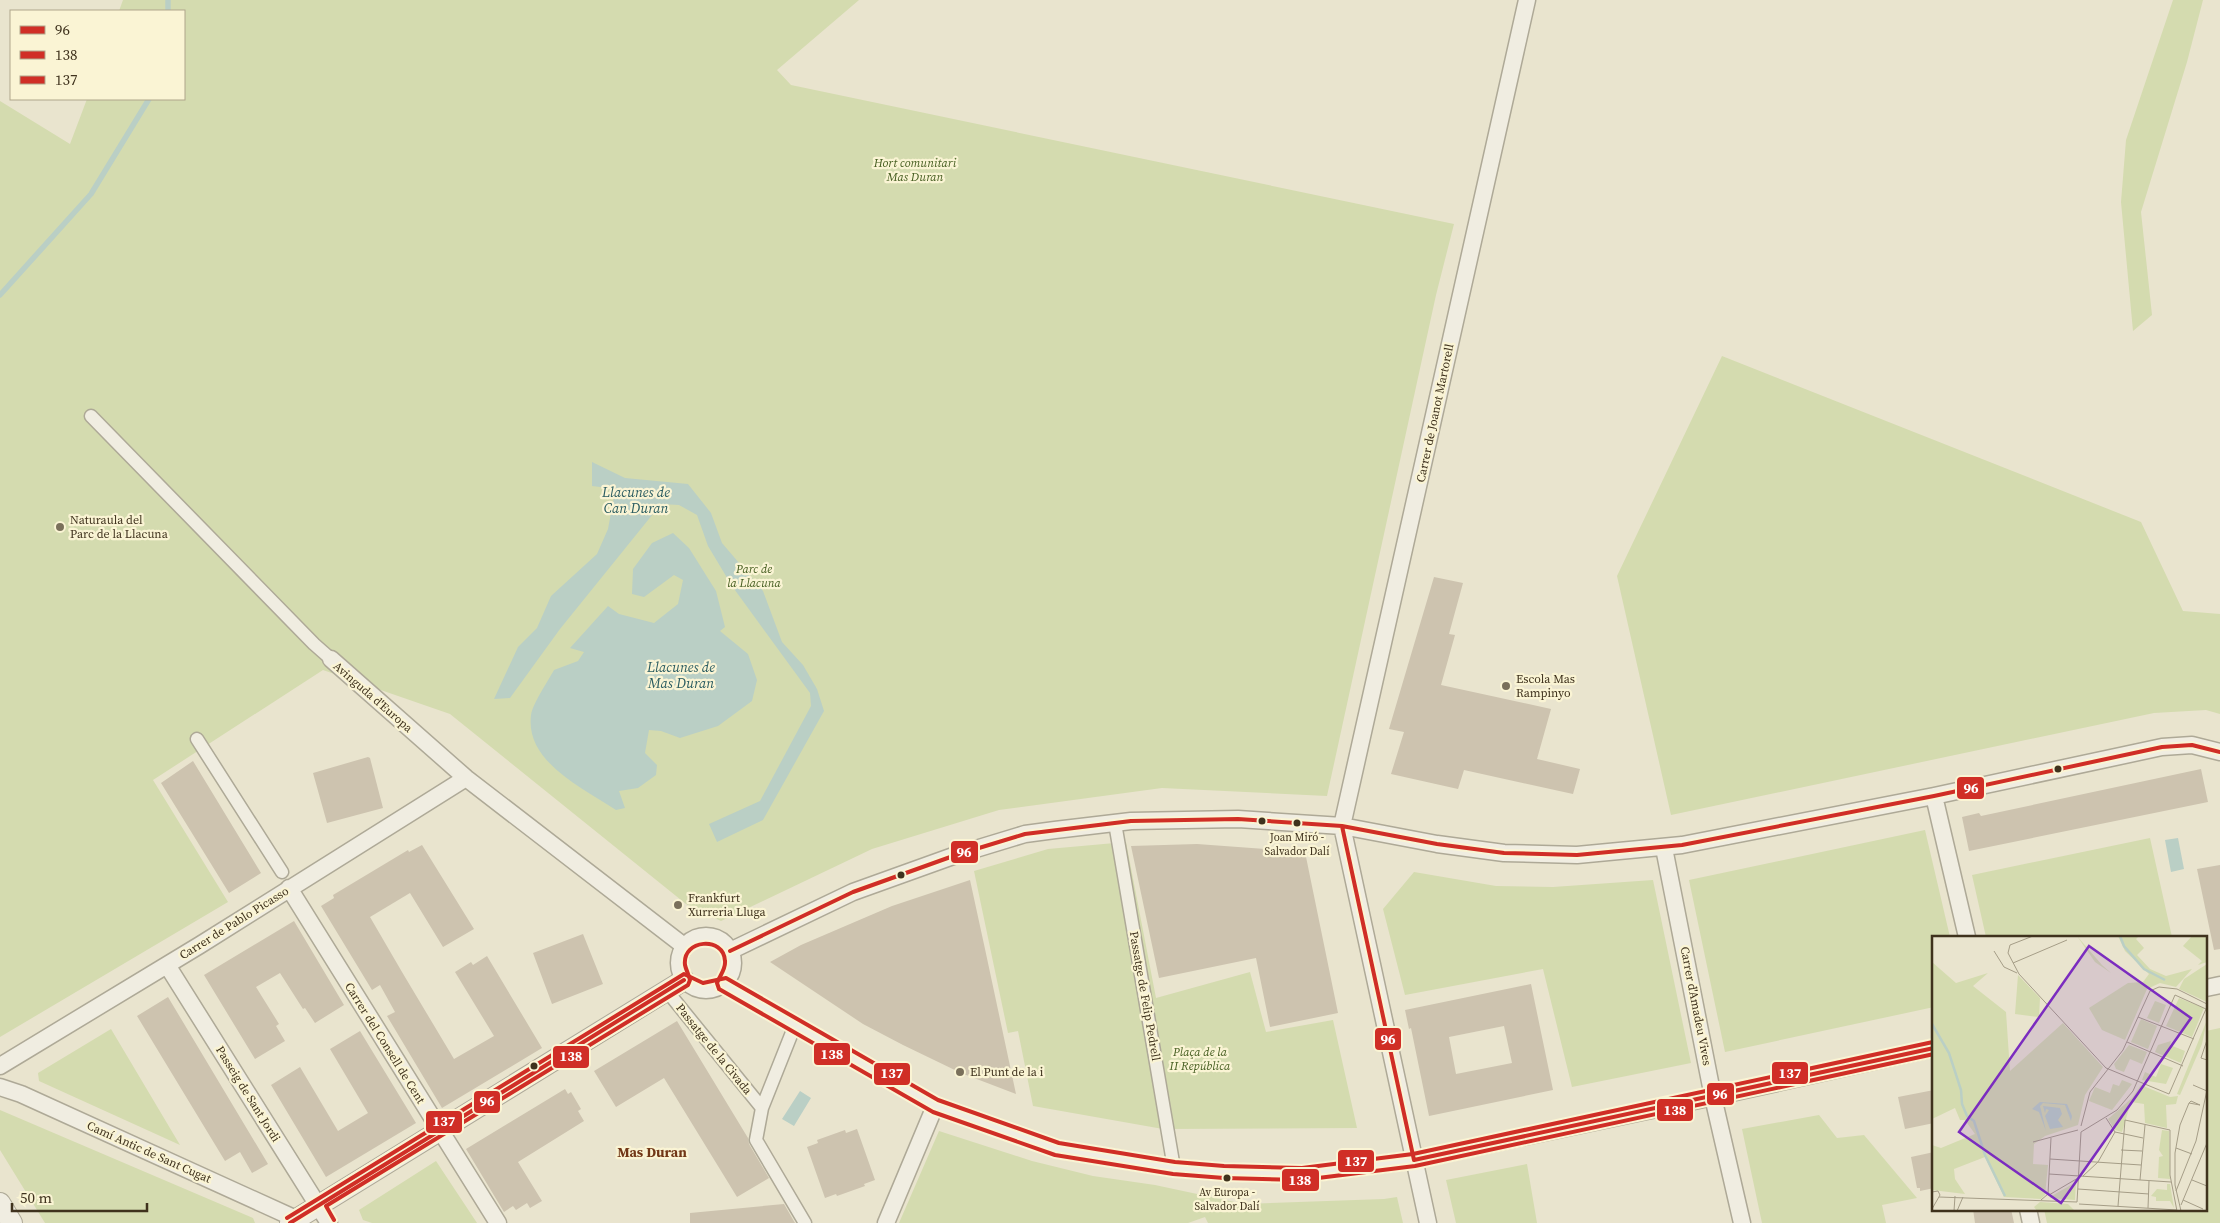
<svg xmlns="http://www.w3.org/2000/svg" width="2220" height="1223" viewBox="0 0 2220 1223" font-family="'Source Serif 4',serif">
<style>
.green{fill:#d4dbaf}
.water{fill:#bacfc5}
.lines{fill:none;stroke-linecap:round;stroke-linejoin:round}
.stream{stroke:#bacfc5;stroke-width:5.5}
.building{fill:#cdc3af;fill-rule:evenodd}
.pedestrian-casing{stroke:#aea997;stroke-width:15}
.minor-casing{stroke:#aea997;stroke-width:19}
.tertiary-casing{stroke:#aea997;stroke-width:22}
.pedestrian{stroke:#f0ede1;stroke-width:12}
.minor{stroke:#f0ede1;stroke-width:16}
.tertiary{stroke:#f0ede1;stroke-width:20}
.bus-1-casing{stroke:#faf4d4;stroke-width:8}
.bus-2-casing{stroke:#faf4d4;stroke-width:8}
.bus-3-casing{stroke:#faf4d4;stroke-width:8}
.bus-1{stroke:#d02e26;stroke-width:4}
.bus-2{stroke:#d02e26;stroke-width:4}
.bus-3{stroke:#d02e26;stroke-width:4}
.poi-dot{fill:#7a705b;stroke:#faf4d4;stroke-width:2}
.bus-dot{fill:#3f321d;stroke:#faf4d4;stroke-width:2}
.labels{text-anchor:middle;stroke-width:4.5;stroke-linejoin:round;paint-order:stroke}
.bus-label{font-size:11px;fill:#3f321d;stroke:#faf4d4}
.park-label{font-size:12px;font-style:italic;fill:#465e21;stroke:#faf4d4}
.street-label{font-size:12px;fill:#3f321d;stroke:#faf4d4}
.poi-label{font-size:12px;fill:#3f321d;stroke:#faf4d4;text-anchor:start}
.water-label{font-size:14px;font-style:italic;fill:#2a5c61;stroke:#faf4d4}
.neighbourhood-label{font-size:14px;font-weight:bold;fill:#713717;stroke:#faf4d4}
.inset-river{fill:none;stroke:#bacfc5;stroke-width:2.5}
.inset-road{fill:none;stroke:#a59d87;stroke-width:1}
.view{fill:#7b2cbf;fill-opacity:0.15;stroke:#7b2cbf;stroke-width:2.5}
.inset-edge{fill:none;stroke:#3f321d;stroke-width:2.5}
.line-badge{stroke:#faf4d4;stroke-width:2}
.badge-label{font-size:14px;text-anchor:middle;font-weight:bold;fill:#fff}
</style>
<rect width="100%" height="100%" fill="#e9e4ce"/>
<path class="green" d="M123,0H859L777,70L791,85L1454,224L1436,295L1327,796L1162,788L999,810L872,849L721,921L686,904L450,714L323,670L153,780L228,902L0,1037V101L70,144L87,99H184V11H119Z
M2173,0H2203L2187,62L2141,212L2152,315L2133,331L2121,202L2126,140Z
M1722,356L2141,522L2183,611L2220,614V714L2206,710L2154,713L1671,815L1617,576Z
M1925,830L1950,937H1934V1007L1725,1052L1689,880Z
M2150,838L2172,937H1986L1972,875Z
M1126,842L1156,998L1250,972L1266,1032L1333,1020L1357,1128L1163,1129L1033,1106L1018,1031L1008,1033L974,871L1048,849Z
M1414,872L1496,886L1553,887L1653,880L1691,1063L1572,1087L1543,969L1405,995L1383,909Z
M2220,1028V1223H2047L2044,1209H2206V1031Z
M111,1029L180,1145L39,1081L38,1073Z
M0,1110L253,1218L255,1223H45L0,1150Z
M1819,1115L1837,1138L1864,1135L1917,1198L1882,1205L1886,1223H1762L1742,1129Z
M939,1131L1032,1161L1093,1176L1155,1185L1244,1204L1384,1199L1397,1197L1403,1223H1208L1205,1217L1188,1223H899Z
M436,1161L477,1223H372L363,1220L359,1210Z
M1527,1164L1537,1223H1456L1446,1180Z"/>
<path class="water" d="M592,462L625,478L688,484L711,513L722,543L763,591L782,642L803,665L817,689L824,711L763,820L717,842L709,824L760,801L811,706L810,693L732,586L708,546L697,515L679,505L661,504L560,629L510,698L494,699L518,647L537,628L551,596L597,554L608,529L614,497L608,488L592,486Z
M673,533L689,548L716,591L725,627L720,631L748,654L757,680L752,701L718,726L680,738L661,731L649,730L645,753L657,765L656,775L638,788L619,791L625,808L616,810C583,788 525,762 531,715C533,703 548,681 554,670L578,661L584,652L570,648L608,606L619,614L654,623L678,604L683,580L674,575L644,597L632,594L633,569L652,543Z
M2178,838L2184,869L2171,872L2165,840Z
M800,1091L811,1098L794,1126L782,1119Z"/>
<g class="lines">
<path class="stream" d="M168,0V11
M0,295L91,194L149,99"/>
</g>
<path class="building" d="M1434,577L1463,583L1449,634L1455,635L1441,685L1551,709L1537,759L1580,769L1573,794L1464,770L1458,789L1391,774L1404,732L1389,729Z
M368,757L370,758L383,808L327,823L313,773Z
M193,761L261,873L229,893L161,783Z
M2201,769L2208,802L1969,851L1962,817L1979,813L1981,816Z
M1197,844L1305,852L1338,1013L1270,1027L1256,958L1159,978L1131,846Z
M422,845L474,929L443,947L410,893L370,917L402,972L454,1059L494,1036L455,972L471,962L473,965L487,956L542,1048L442,1108L387,1016L395,1012L380,985L372,990L321,906L334,898L333,895L408,850L409,852Z
M2220,865V949L2214,950L2197,869Z
M970,880L985,949L1016,1094L961,1073L903,1045L863,1024L770,962L801,945L892,906Z
M294,921L344,1005L315,1023L305,1008L303,1009L280,973L256,987L279,1024L276,1026L285,1041L255,1059L204,975Z
M583,934L603,984L552,1004L533,953Z
M1531,984L1553,1090L1429,1116L1411,1028L1409,1029L1405,1010ZM1504,1026L1512,1063L1456,1074L1449,1037Z
M168,997L268,1164L252,1173L240,1152L225,1161L137,1016Z
M677,1021L748,1138L749,1144L769,1178L737,1197L664,1078L616,1107L594,1071Z
M360,1031L416,1123L326,1177L271,1085L300,1067L338,1131L368,1113L330,1049Z
M565,1089L568,1094L571,1092L581,1109L578,1111L584,1121L518,1162L542,1201L530,1208L527,1203L516,1210L513,1206L504,1212L466,1149Z
M1934,1090V1123L1905,1129L1898,1097Z
M857,1129L875,1180L864,1184L865,1186L837,1196L836,1194L825,1198L807,1147L818,1143L817,1140L845,1130L846,1133Z
M1934,1152V1188L1920,1191V1188H1917L1911,1157Z
M784,1204L795,1223H690V1213Z
M1973,1209H2011L2014,1223H1975Z"/>
<g class="lines">
<defs>
<path id="pedestrian" d="M91,416L314,644L331,659
M197,739L282,872
M1115,823L1174,1168
M667,991L762,1108
M795,1025L762,1108L756,1140L805,1223"/>
<path id="minor" d="M331,659L466,778L684,946
M1934,796L1967,937
M1664,848L1713,1097L1742,1223
M289,888L498,1223
M679 963a27 27 0 1 1 54 0a27 27 0 1 1-54 0Z
M730,951L853,892L956,855L1025,834L1055,830L1131,821L1238,819L1342,826L1437,844L1504,853L1577,855L1682,845L1934,796L2162,747L2192,745L2220,752
M167,965L329,1223
M723,984L935,1106L1057,1149L1174,1168L1224,1172L1302,1174L1414,1160L1713,1097L1934,1048
M2206,988L2220,985
M0,1066L200,945L466,778
M0,1087L21,1094L296,1219
M2028,1209L2031,1223
M886,1223L935,1106
M1428,1223L1342,826L1527,0"/>
<path id="tertiary" d="M0,1203L12,1223
M290,1223L684,980"/>
</defs>
<use href="#pedestrian" class="pedestrian-casing"/>
<use href="#minor" class="minor-casing"/>
<use href="#tertiary" class="tertiary-casing"/>
<use href="#pedestrian" class="pedestrian"/>
<use href="#minor" class="minor"/>
<use href="#tertiary" class="tertiary"/>
<defs>
<path id="bus-1" d="M1342,826L1414,1160L1934,1048
M730,951L853,892L956,855L1025,834L1131,821L1238,819L1342,826L1437,844L1504,853L1577,855L1682,845L1934,796L2162,747L2192,745L2220,752
M290,1223L684,980"/>
<path id="bus-2" d="M334,1220L326,1206L688,985L690,980C689,975 686,970 685,965C682,939 724,936 725,961C726,969 720,975 717,983L719,989L933,1112L1055,1155L1173,1174L1224,1178L1302,1180L1415,1166L1934,1054"/>
<path id="bus-3" d="M287,1218L684,974L703,983L726,978L938,1100L1059,1143L1175,1162L1224,1166L1302,1168L1413,1154L1933,1042"/>
</defs>
<use href="#bus-1" class="bus-1-casing"/>
<use href="#bus-2" class="bus-2-casing"/>
<use href="#bus-3" class="bus-3-casing"/>
<use href="#bus-1" class="bus-1"/>
<use href="#bus-2" class="bus-2"/>
<use href="#bus-3" class="bus-3"/>
</g>
<g class="poi-dot">
<circle cx="60" cy="527" r="5"/>
<circle cx="1506" cy="686" r="5"/>
<circle cx="678" cy="905" r="5"/>
<circle cx="960" cy="1072" r="5"/>
</g>
<g class="bus-dot">
<circle cx="2058" cy="769" r="4.5"/>
<circle cx="1262" cy="821" r="4.5"/>
<circle cx="1297" cy="823" r="4.5"/>
<circle cx="901" cy="875" r="4.5"/>
<circle cx="534" cy="1066" r="4.5"/>
<circle cx="1227" cy="1178" r="4.5"/>
</g>
<g class="labels">
<g class="bus-label">
<text x="1297" y="841">Joan Miró -<tspan x="1297" dy="14">Salvador Dalí</tspan></text>
<text x="1227" y="1196">Av Europa -<tspan x="1227" dy="14">Salvador Dalí</tspan></text>
</g>
<g class="park-label">
<text x="915" y="167">Hort comunitari<tspan x="915" dy="14">Mas Duran</tspan></text>
<text x="754" y="573">Parc de<tspan x="754" dy="14">la Llacuna</tspan></text>
<text x="1200" y="1056">Plaça de la<tspan x="1200" dy="14">II República</tspan></text>
</g>
<g class="street-label">
<text transform="translate(1435 413) rotate(-78)" y="4">Carrer de Joanot Martorell</text>
<text transform="translate(373 697) rotate(41)" y="4">Avinguda d'Europa</text>
<text transform="translate(234 923) rotate(-32)" y="4">Carrer de Pablo Picasso</text>
<text transform="translate(1145 996) rotate(80)" y="4">Passatge de Felip Pedrell</text>
<text transform="translate(1696 1006) rotate(79)" y="4">Carrer d'Amadeu Vives</text>
<text transform="translate(385 1043) rotate(58)" y="4">Carrer del Consell de Cent</text>
<text transform="translate(714 1049) rotate(51)" y="4">Passatge de la Civada</text>
<text transform="translate(248 1094) rotate(58)" y="4">Passeig de Sant Jordi</text>
<text transform="translate(149 1152) rotate(24)" y="4">Camí Antic de Sant Cugat</text>
</g>
<g class="poi-label">
<text x="70" y="524">Naturaula del<tspan x="70" dy="14">Parc de la Llacuna</tspan></text>
<text x="1516" y="683">Escola Mas<tspan x="1516" dy="14">Rampinyo</tspan></text>
<text x="688" y="902">Frankfurt<tspan x="688" dy="14">Xurreria Lluga</tspan></text>
<text x="970" y="1076">El Punt de la i</text>
</g>
<g class="water-label">
<text x="636" y="497">Llacunes de<tspan x="636" dy="16">Can Duran</tspan></text>
<text x="681" y="672">Llacunes de<tspan x="681" dy="16">Mas Duran</tspan></text>
</g>
<g class="neighbourhood-label">
<text x="652" y="1157">Mas Duran</text>
</g>
</g>
<g transform="translate(1932 936)">
<rect width="275" height="275" fill="#e9e4ce"/>
<path d="M145,0L170,29L179,37L163,26ZM186,0H207L204,3L212,12L205,19L218,33L234,40L260,33L244,51L228,47L215,53L193,104L170,94L157,72L196,47L211,46L217,38L193,15ZM260,0H275V26L266,29L270,25L251,10ZM0,26L24,47L56,37L41,50L74,76L78,135L131,87L171,131L153,159L146,189L113,200L102,208L101,228L116,229L113,259L109,263L72,261L53,221L22,233L23,243L33,258L0,254V209L9,212L43,198L33,184H28L23,172L0,183ZM275,28V66L247,53L252,43ZM86,39L108,62L107,81L83,78ZM247,62L272,72L260,101L234,90ZM223,65L234,69L227,87L215,82ZM209,83L225,90L216,113L199,106ZM275,84L270,108L248,159L245,158ZM239,105L238,109L253,115L249,127L223,116L226,109ZM197,109L215,116L210,128L198,123L192,136L184,133L182,128ZM229,128L241,132L234,148L210,144L213,136L224,141ZM190,144L200,148L180,174L157,165L163,151L178,157L181,148L187,150ZM209,149L238,161L246,160L244,168L234,169L235,192L213,187L212,168L199,166L190,196L183,194L176,183L200,162ZM230,194L237,195L238,243L226,242L227,221L231,220L227,214ZM144,246L143,264L118,262V261ZM235,248H238L242,272L238,265H224V261L219,260L225,253L235,254ZM108,266L136,268L143,275H105L102,271Z" fill="#d4dbaf"/>
<path d="M108,166L135,168L140,180L139,185L133,169L111,167L108,170L114,195L107,176L100,173ZM111,170L128,172L130,178L126,184L131,191L118,193L113,180L117,174L114,173L113,177Z" fill="#bacfc5"/>
<path class="inset-river" d="M188,0L192,10L212,33L233,44M0,88L17,117L29,154L30,168L35,180L42,185L53,219L73,260"/>
<path class="inset-road" d="M101,0L78,9L76,17L87,38L174,132L237,158L274,73L243,59M62,15L72,31L85,37M81,27L135,4M206,81L262,103M275,104L269,122L275,124M195,106L251,130M261,149L275,155M259,165L268,169L257,167ZM174,182L183,196L211,202M149,190L158,156L191,114L218,55L227,51L245,53L275,68M149,196L185,174L201,155L243,59M101,206L146,194M244,212L260,218M189,214L210,215M118,223L209,229M117,238L239,246M151,240L166,226L183,196M208,244L213,189M260,244L275,250M146,253L217,258M244,255L264,205L275,154M0,256L6,255L8,259L0,273M117,259L146,242M7,261L145,266M109,264L116,258L119,202M251,264L271,273M145,266L149,196M147,268L245,274M249,269L275,207M186,270L193,184L238,194V239L245,275M216,272L217,245M22,275L23,260M25,275L31,261M249,275L243,249V217L248,189L257,167"/>
<path class="view" d="M157,10L259,82L129,267L27,196Z"/>
<rect width="275" height="275" class="inset-edge"/>
</g>
<g class="line-badge">
<rect x="1956" y="776" width="29" height="24" rx="5" fill="#d02e26"/>
<rect x="950" y="840" width="29" height="24" rx="5" fill="#d02e26"/>
<rect x="1374" y="1027" width="28" height="24" rx="5" fill="#d02e26"/>
<rect x="813" y="1042" width="38" height="24" rx="5" fill="#d02e26"/>
<rect x="552" y="1045" width="38" height="24" rx="5" fill="#d02e26"/>
<rect x="1771" y="1061" width="38" height="24" rx="5" fill="#d02e26"/>
<rect x="873" y="1062" width="38" height="24" rx="5" fill="#d02e26"/>
<rect x="1706" y="1082" width="29" height="24" rx="5" fill="#d02e26"/>
<rect x="473" y="1090" width="28" height="24" rx="5" fill="#d02e26"/>
<rect x="1656" y="1098" width="38" height="24" rx="5" fill="#d02e26"/>
<rect x="425" y="1110" width="38" height="24" rx="5" fill="#d02e26"/>
<rect x="1337" y="1149" width="38" height="24" rx="5" fill="#d02e26"/>
<rect x="1281" y="1168" width="39" height="24" rx="5" fill="#d02e26"/>
</g>
<g class="badge-label">
<text x="1971" y="793">96</text>
<text x="964" y="857">96</text>
<text x="1388" y="1044">96</text>
<text x="832" y="1059">138</text>
<text x="571" y="1061">138</text>
<text x="1790" y="1078">137</text>
<text x="892" y="1078">137</text>
<text x="1720" y="1099">96</text>
<text x="487" y="1106">96</text>
<text x="1675" y="1115">138</text>
<text x="444" y="1126">137</text>
<text x="1356" y="1166">137</text>
<text x="1300" y="1185">138</text>
</g>
<rect x="10" y="10" width="175" height="90" fill="#faf4d4" stroke="#afa68b"/>
<rect x="20" y="26" width="25" height="8" fill="#d02e26" stroke="#afa68b"/>
<text x="55" y="35" font-size="15" fill="#3f321d">96</text>
<rect x="20" y="51" width="25" height="8" fill="#d02e26" stroke="#afa68b"/>
<text x="55" y="60" font-size="15" fill="#3f321d">138</text>
<rect x="20" y="76" width="25" height="8" fill="#d02e26" stroke="#afa68b"/>
<text x="55" y="85" font-size="15" fill="#3f321d">137</text>
<path d="M12 1203v8h135v-8" fill="none" stroke="#3f321d" stroke-width="2.5"/>
<text x="20" y="1203" font-size="15" fill="#3f321d" stroke="#faf4d4" stroke-width="4" paint-order="stroke">50 m</text>
</svg>
